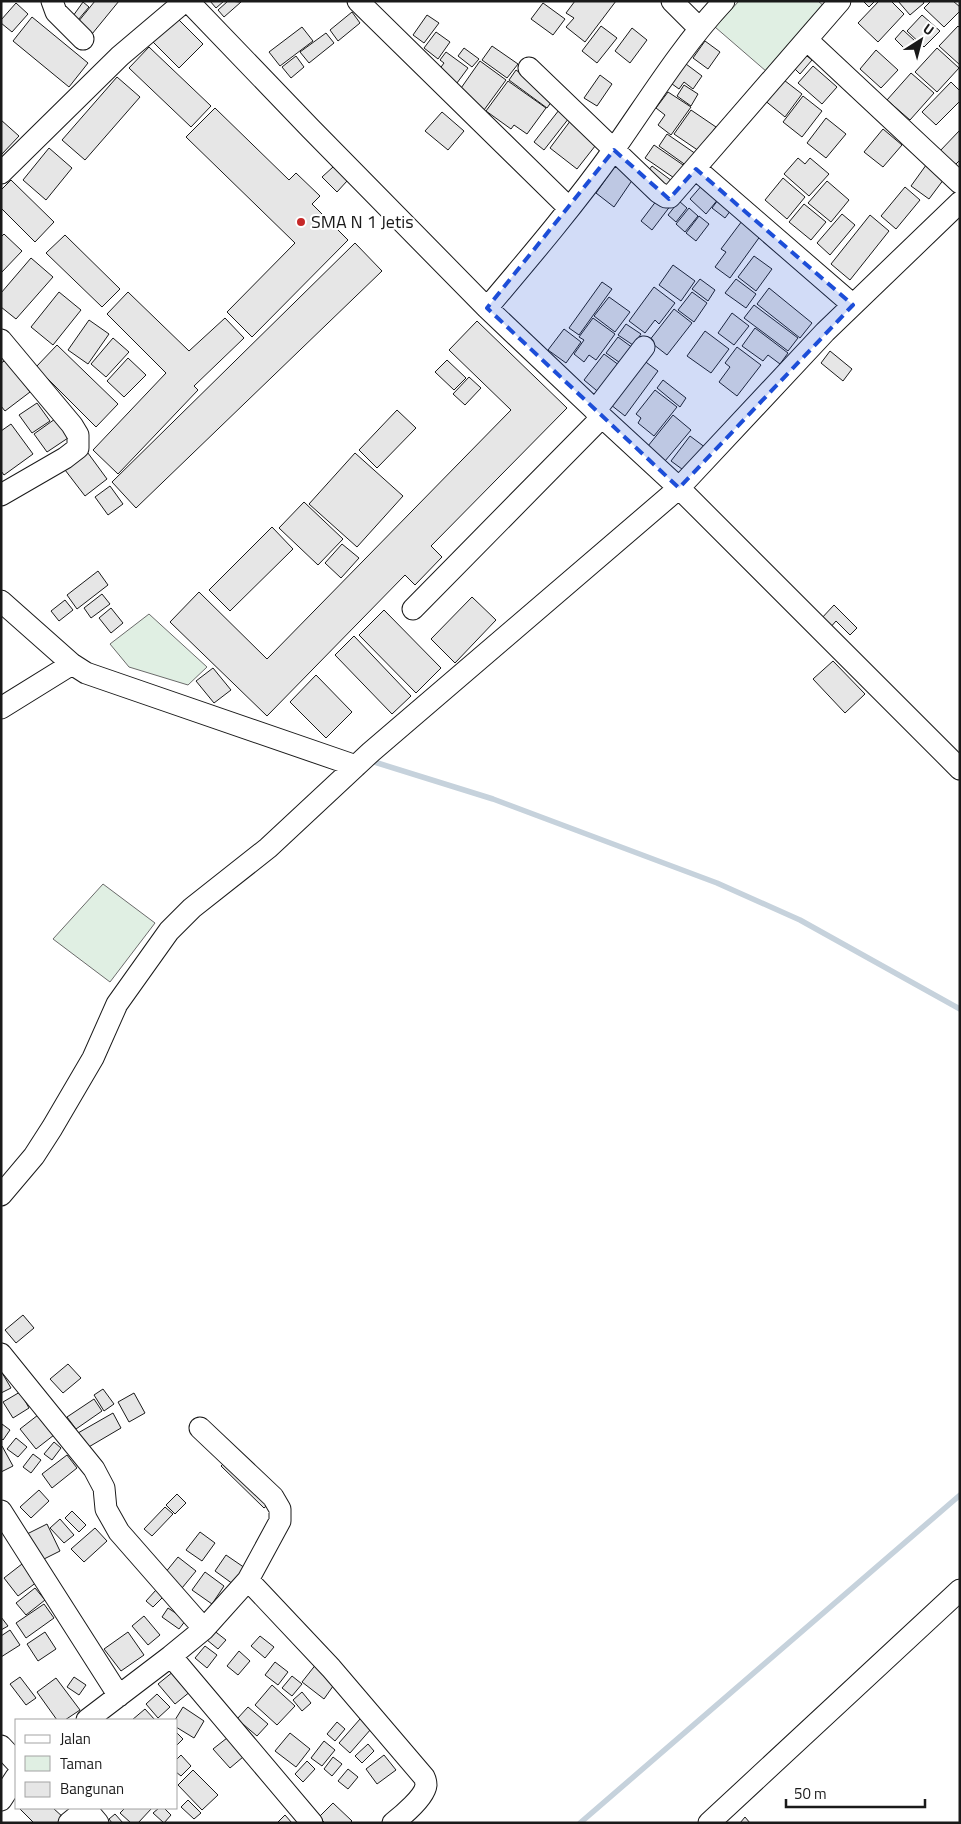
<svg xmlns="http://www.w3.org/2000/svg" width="961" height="1824" viewBox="0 0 961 1824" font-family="'Titillium Web',sans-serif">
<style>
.green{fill:#e0efe3;stroke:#6a6a6a}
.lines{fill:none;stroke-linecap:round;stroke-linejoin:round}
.stream{stroke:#c6d2dc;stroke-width:5.5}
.building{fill:#e6e6e6;stroke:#1a1a1a}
.minor-casing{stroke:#1a1a1a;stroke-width:23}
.minor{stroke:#fff;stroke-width:21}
.marked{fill:#1d4ed8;fill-opacity:0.2;stroke:#1d4ed8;stroke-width:4;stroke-dasharray:10 6;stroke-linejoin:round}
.poi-dot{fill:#c62828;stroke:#fff;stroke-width:2}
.labels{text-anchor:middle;stroke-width:4;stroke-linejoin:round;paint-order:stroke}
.poi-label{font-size:18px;fill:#1a1a1a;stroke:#fff;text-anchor:start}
</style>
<rect width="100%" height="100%" fill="#fff"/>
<path class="green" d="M739,1H818L824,6L774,78L715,27Z
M149,614L207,667L188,685L129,667L110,644Z
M103,884L155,923L110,982L53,939Z"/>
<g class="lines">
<path class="stream" d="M368,760L493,799L717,883L800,920L960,1009
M580,1823L960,1495"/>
</g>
<path class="building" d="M95,1H119L92,34L78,22Z
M210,1H224L216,8Z
M228,1L241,2L224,17L218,10Z
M575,1H616L585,42L566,27L574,18L566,13Z
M863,1H875L869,7Z
M879,1H891L904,14L878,42L858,23Z
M898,1H923L924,3L910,15Z
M931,1H953L960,7V11L944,27L924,8Z
M83,2L89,7L78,20L73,16Z
M16,3L28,14L12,32L1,23V20Z
M543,3L565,19L553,35L531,19Z
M352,12L360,23L338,41L330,30Z
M427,15L439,23L424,43L413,35Z
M922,15L940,31L924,47L907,31Z
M32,17L88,63L69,87L13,41Z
M177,18L203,44L179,68L153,42Z
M601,26L617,38L597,63L582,51Z
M958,26L960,28V65L939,46Z
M302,27L313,41L280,66L269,52Z
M632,28L647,40L630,63L615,51Z
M903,30L915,41L906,50L895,39Z
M436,32L450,42L438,59L424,48Z
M326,33L334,43L309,63L300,52Z
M705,41L720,52L708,69L693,58Z
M492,46L518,64L507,78L482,60Z
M149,47L211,106L191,127L129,68Z
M464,48L479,59L472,67L458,56Z
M937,48L959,68L937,92L915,72Z
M876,50L898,70L881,88L860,69Z
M446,52L468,68L454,87L436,74L444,63L440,60Z
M802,52L812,60L800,74L791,65Z
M296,56L304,67L291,78L282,67Z
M480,61L506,80L484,110L459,91Z
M682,61L702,76L693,89L684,82L679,89L668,81Z
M813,66L837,87L822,104L798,83Z
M516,70L554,98L547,108L509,80Z
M911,73L934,93L910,120L887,100Z
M600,75L612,84L597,106L584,98Z
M117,77L140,97L85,160L62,140Z
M780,77L802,94L785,117L763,99Z
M508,81L546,108L527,134L514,125L511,129L486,111Z
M951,82L960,91V101L936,125L922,112Z
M684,85L698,94L691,106L677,96Z
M668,92L691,107L671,135L658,125L665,115L656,108Z
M803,96L822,111L802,137L783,122Z
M215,108L289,180L296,173L320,196L312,204L348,240L252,337L227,312L295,243L186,137Z
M559,110L569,118L544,150L534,142Z
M691,110L716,127L699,151L674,134Z
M442,112L464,131L448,150L425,131Z
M826,118L846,134L826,158L807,143Z
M1,120L19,136L1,155Z
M571,120L599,141L577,169L550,148Z
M883,129L902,145L883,167L864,152Z
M960,130V160L954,166L939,152Z
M667,134L696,154L687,166L659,146Z
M654,145L689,169L680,182L645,158Z
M49,148L72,168L46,200L23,180Z
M798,158L805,164L810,158L829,174L809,196L784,174Z
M929,161L947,175L929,199L911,186Z
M615,166L633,179L614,207L596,193Z
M652,166L676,184L668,195L648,171Z
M333,167L347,181L337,192L322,177Z
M783,178L805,197L787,219L765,200Z
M11,180L54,222L35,242L1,208V190Z
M827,181L849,200L831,222L808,203Z
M703,184L719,198L706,214L690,199Z
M905,187L920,200L896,229L881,216Z
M660,196L671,205L652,230L641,221Z
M721,196L734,206L725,218L712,208Z
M679,201L687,208L676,222L668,215Z
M804,204L826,222L811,240L789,222Z
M689,208L698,216L685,232L676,224Z
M842,214L855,225L830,255L817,243Z
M870,215L889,231L850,280L831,264Z
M699,216L709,224L696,241L686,233Z
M742,221L761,235L730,278L715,267L726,252L721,249Z
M4,234L22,251L1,273V237Z
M65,235L120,289L102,307L46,253Z
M355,243L382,271L136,508L112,482Z
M754,256L772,269L756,291L738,277Z
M31,258L53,277L16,319L1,307V293Z
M673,265L695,281L681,301L659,285Z
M700,279L715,290L708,301L692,289Z
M736,279L756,294L746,308L725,293Z
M602,282L612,289L579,335L569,328Z
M654,287L675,303L659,324L655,320L645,333L629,321Z
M769,288L812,323L800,338L757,304Z
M59,292L81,310L53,345L31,327Z
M128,292L189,351L225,318L244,338L194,386L198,390L118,474L93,450L166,373L107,314Z
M692,292L707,303L694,322L678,310Z
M609,297L630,312L615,332L594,316Z
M754,305L798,338L788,351L744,318Z
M674,309L692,323L667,355L649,341Z
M732,313L749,326L734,345L718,333Z
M593,318L615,334L596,360L589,355L584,362L574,354L584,340L579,337Z
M89,320L109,334L88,364L68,350Z
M477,321L567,408L431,546L442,557L415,585L405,575L267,716L170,622L199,592L267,659L511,410L449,350Z
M626,324L641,334L633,345L618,335Z
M755,328L788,353L780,364L768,355L763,361L742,346Z
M564,329L581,342L566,363L548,350Z
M705,331L729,349L711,373L687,356Z
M618,337L637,351L626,367L606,353Z
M113,338L129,352L106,377L91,364Z
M57,345L118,404L96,427L36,367Z
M737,347L761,365L737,396L719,382L730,367L725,363Z
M830,351L852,369L843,381L821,363Z
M604,354L623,368L602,395L584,380Z
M639,357L658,371L625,416L606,401Z
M128,358L146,375L124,397L107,381Z
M6,360L30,392L5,411L1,406V363Z
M447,360L466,378L454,390L435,372Z
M469,377L481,388L465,405L453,394Z
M663,380L686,398L680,407L657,388Z
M655,390L677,407L654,436L638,423L641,418L636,414Z
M37,403L50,421L32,433L19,415Z
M397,410L416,428L377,468L359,450Z
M673,415L691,430L665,461L648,446Z
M55,419L68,438L47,452L34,434Z
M11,424L33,454L4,475L1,471V431Z
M690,436L706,448L686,472L671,461Z
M85,449L107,479L85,496L62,466Z
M355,453L403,496L357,547L309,504Z
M110,486L123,504L108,515L95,497Z
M304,502L343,539L318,565L279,528Z
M272,527L293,549L230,611L209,590Z
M342,544L359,558L341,578L325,563Z
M98,571L108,585L77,609L67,595Z
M102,594L110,604L91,618L84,608Z
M472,597L496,620L455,663L431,639Z
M65,600L73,610L59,621L51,611Z
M834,605L857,628L850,635L836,621L829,629L820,620Z
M111,608L123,623L111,633L99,618Z
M384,610L441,668L416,693L359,635Z
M354,636L411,696L392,714L335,655Z
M833,661L865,694L845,713L813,679Z
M213,668L231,690L214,703L196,681Z
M316,675L352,712L326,738L290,702Z
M23,1315L34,1328L16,1343L5,1330Z
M68,1364L81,1378L63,1393L50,1379Z
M1,1371L11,1388L1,1393Z
M103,1389L114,1404L104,1411L94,1395Z
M20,1392L29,1408L13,1418L3,1402Z
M134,1393L145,1413L129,1422L118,1402Z
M94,1399L102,1411L76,1429L67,1417Z
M113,1413L121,1428L87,1448L78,1433Z
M38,1415L54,1435L36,1449L20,1429Z
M2,1424L10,1430L3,1440L1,1438Z
M16,1438L27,1447L18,1457L7,1449Z
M54,1442L61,1448L52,1460L44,1454Z
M2,1446L13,1466L1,1472V1447Z
M33,1454L41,1460L31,1473L23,1467Z
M67,1455L77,1468L52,1488L42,1474Z
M228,1459L271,1502L264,1508L221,1466Z
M39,1490L49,1501L31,1518L20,1507Z
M177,1494L186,1503L175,1514L166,1505Z
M165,1507L173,1514L152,1536L144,1529Z
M72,1511L86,1525L79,1532L65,1518Z
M60,1519L74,1535L64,1543L50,1528Z
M47,1524L60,1551L40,1561L27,1534Z
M95,1528L107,1541L84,1562L71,1549Z
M200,1532L215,1543L202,1561L186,1550Z
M226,1555L245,1568L233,1584L215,1571Z
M178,1557L196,1571L182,1588L165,1573Z
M22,1564L37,1582L18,1596L4,1578Z
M205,1572L224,1586L212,1604L192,1590Z
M35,1588L45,1600L26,1615L16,1603Z
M156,1590L163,1597L153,1607L146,1601Z
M44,1604L54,1618L26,1638L16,1623Z
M168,1608L186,1620L179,1629L162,1617Z
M144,1616L160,1635L148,1645L132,1626Z
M1,1617L8,1626L1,1630Z
M208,1626L226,1640L218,1649L201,1635Z
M10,1630L20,1645L1,1657V1636Z
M45,1632L56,1649L38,1661L27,1644Z
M128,1632L144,1655L121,1671L104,1649Z
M260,1636L274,1647L265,1658L251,1646Z
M205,1646L217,1655L207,1668L195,1658Z
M239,1651L250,1661L238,1675L227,1666Z
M275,1662L288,1672L278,1685L265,1675Z
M317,1663L338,1679L324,1699L302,1682Z
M174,1671L191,1691L175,1704L158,1684Z
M292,1676L302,1684L292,1696L282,1688Z
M20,1677L36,1698L26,1705L10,1684Z
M74,1677L86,1685L79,1695L67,1687Z
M56,1678L80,1710L65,1720H57L37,1692Z
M272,1685L295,1706L277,1725L255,1705Z
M302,1692L311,1703L302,1711L293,1700Z
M157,1694L170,1707L158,1718L146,1704Z
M183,1707L204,1721L194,1738L176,1727L175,1720Z
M248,1707L268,1724L257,1736L237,1719Z
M145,1709L155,1720H132Z
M360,1719L371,1729L350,1753L339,1743Z
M337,1722L345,1729L335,1741L327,1734Z
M176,1732L183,1739L177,1745H176Z
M290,1733L310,1749L296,1767L275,1751Z
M227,1738L243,1757L230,1768L213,1749Z
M324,1741L335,1750L322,1766L311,1758Z
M368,1744L374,1751L362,1763L355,1756Z
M181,1755L191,1766L181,1776L176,1772V1760Z
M384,1755L396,1770L377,1784L366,1769Z
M333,1757L342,1764L332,1776L324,1769Z
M307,1761L315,1769L303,1782L295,1774Z
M348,1769L358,1777L348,1789L338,1781Z
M193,1770L218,1795L202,1810L178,1785Z
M188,1800L201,1813L194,1819L181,1807Z
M333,1803L352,1821L350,1823H325L319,1817Z
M19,1808H53L64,1818L60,1823H34Z
M125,1808H152L138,1823H131L120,1813Z
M159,1808H164L171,1815L164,1823L153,1813Z
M115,1814L123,1823H112L109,1819Z
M285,1815L292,1823H277Z
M745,1817L750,1823H740Z"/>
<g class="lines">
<defs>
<path id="minor" d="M52,1L56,12L83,39
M188,1L311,129L487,308L602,417L679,488L960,769
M358,1L569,208
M672,1L699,28
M807,40L960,183
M529,68L658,192L666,197H670L840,1
M696,169L853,305
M1,173L120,56L185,1
M487,308C531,256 576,203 615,148C650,98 682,46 724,1
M1,340L72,425L78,435V448L65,458L1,495
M595,411L644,347
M1,601L72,664L86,673L356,766
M413,609L602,417
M1,708L72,664
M1,1195L34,1156L52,1128L93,1058L117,1004L169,931L192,908L268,848L371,752L679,488L825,332L960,202
M1,1354L94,1469L104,1488L106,1509L119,1532L204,1629
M1,1511L119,1696
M248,1580L331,1668L424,1777C425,1779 426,1782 426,1785C425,1797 402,1816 393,1823
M171,1656L312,1823
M87,1720L171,1656L204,1629L248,1580L280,1521V1509L273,1497L200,1428
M1,1746L16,1762
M1,1800L16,1777
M69,1823L85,1810L88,1811L98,1823
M709,1823L960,1590"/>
</defs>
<use href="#minor" class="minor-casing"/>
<use href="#minor" class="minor"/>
</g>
<path class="marked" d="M614,150L669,199L696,169L853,305L679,488L487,308Z"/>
<circle class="poi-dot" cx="301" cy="222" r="5"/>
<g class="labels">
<g class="poi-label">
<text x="311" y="228">SMA N 1 Jetis</text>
</g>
</g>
<rect width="961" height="1824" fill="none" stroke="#1a1a1a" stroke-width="5"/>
<rect x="15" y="1719" width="162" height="90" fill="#ffffff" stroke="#a3a3a3"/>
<rect x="25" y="1735" width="25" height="8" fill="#ffffff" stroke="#a3a3a3"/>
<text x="60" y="1744" font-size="15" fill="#1a1a1a">Jalan</text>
<rect x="25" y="1756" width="25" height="15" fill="#e0efe3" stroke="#a3a3a3"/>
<text x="60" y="1769" font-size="15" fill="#1a1a1a">Taman</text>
<rect x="25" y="1782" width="25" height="15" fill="#e6e6e6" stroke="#a3a3a3"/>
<text x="60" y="1794" font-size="15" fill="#1a1a1a">Bangunan</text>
<g transform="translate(921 40) rotate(36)" stroke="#ffffff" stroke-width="4" paint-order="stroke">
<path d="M0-4L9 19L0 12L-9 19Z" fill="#1a1a1a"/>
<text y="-8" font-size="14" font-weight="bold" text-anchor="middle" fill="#1a1a1a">U</text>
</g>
<path d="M786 1799v8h139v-8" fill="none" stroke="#1a1a1a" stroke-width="2.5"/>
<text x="794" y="1799" font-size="15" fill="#1a1a1a" stroke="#ffffff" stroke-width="4" paint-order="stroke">50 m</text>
</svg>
